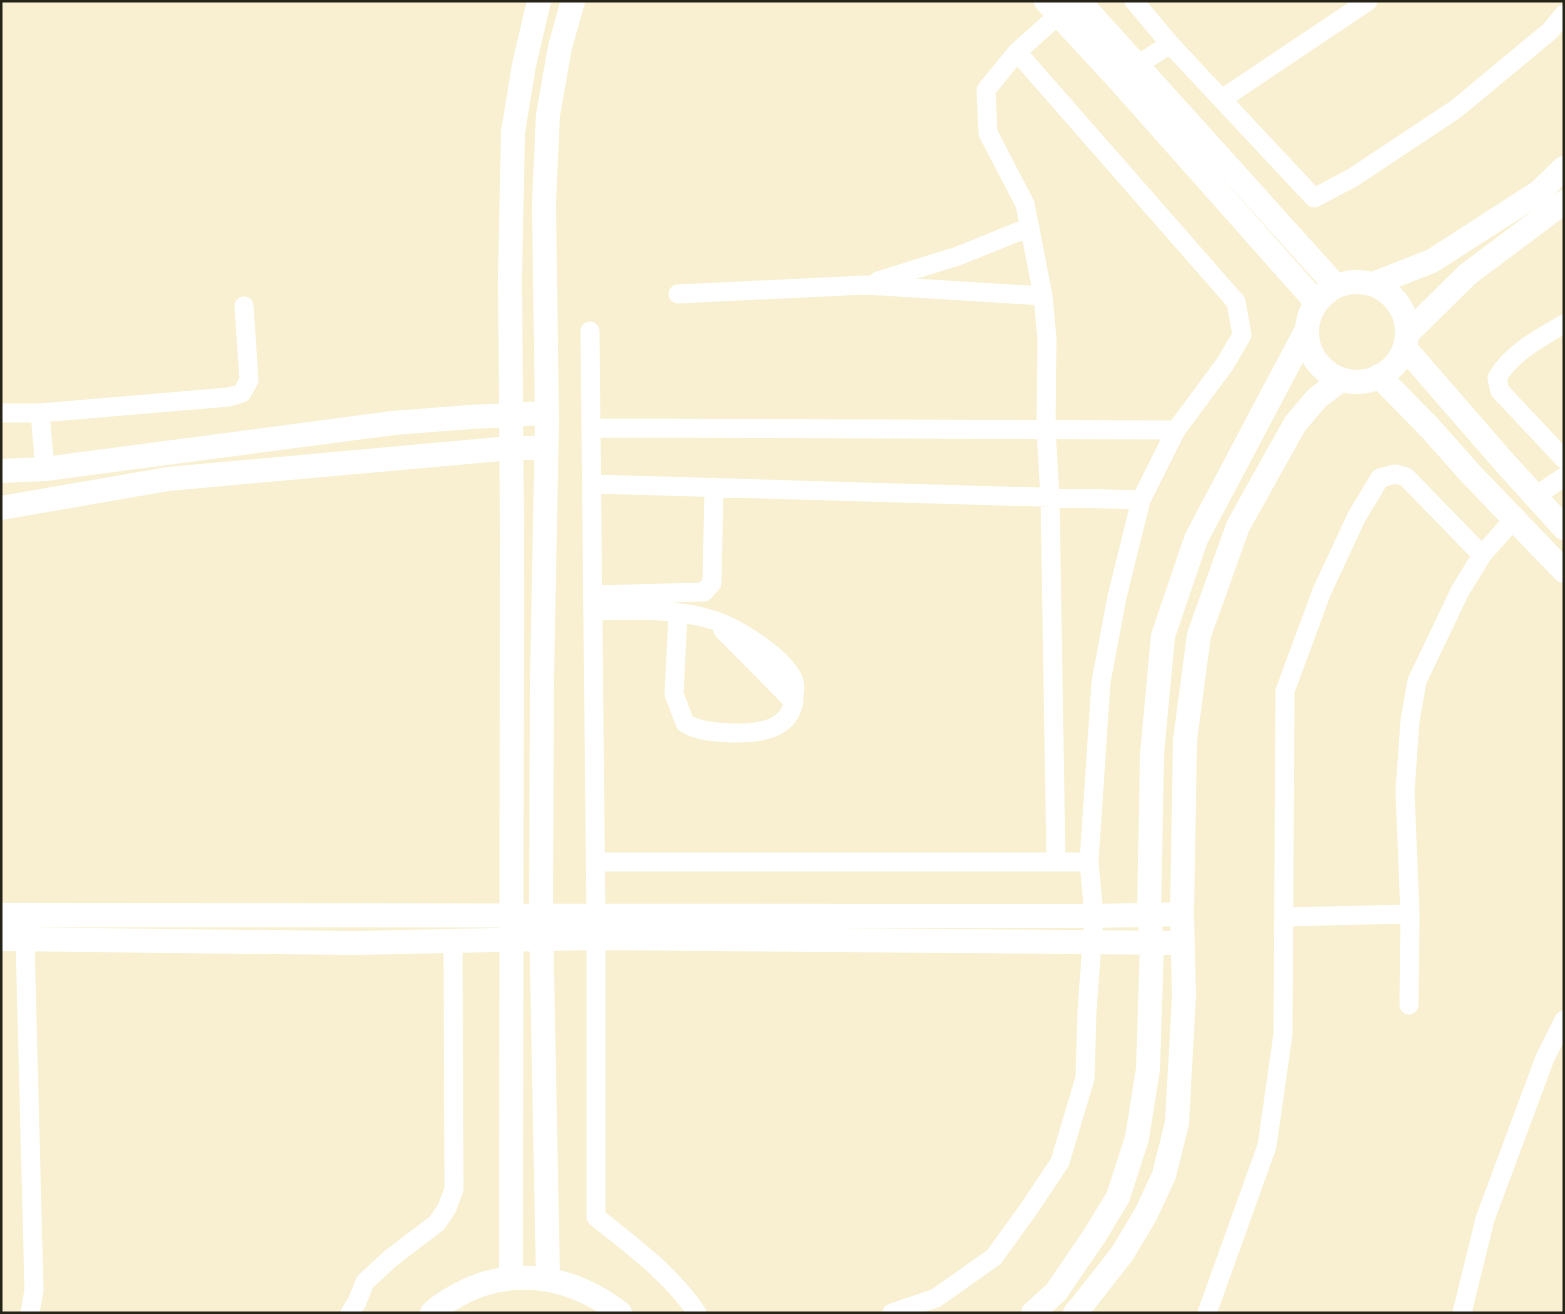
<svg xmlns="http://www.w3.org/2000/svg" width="1565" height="1314" viewBox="0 0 1565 1314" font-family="Roboto,sans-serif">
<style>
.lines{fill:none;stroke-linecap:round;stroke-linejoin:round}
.minor{stroke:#fff;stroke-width:19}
.tertiary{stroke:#fff;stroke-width:24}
</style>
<rect width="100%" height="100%" fill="#f8f0d1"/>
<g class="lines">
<path class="minor" d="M1134,1L1170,44L1314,198L1352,178L1456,109L1550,31L1564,14
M1136,66L1170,44
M1222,99L1368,1
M878,281L958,256L1030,227
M678,294L865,285L1043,296
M1564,324C1541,337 1510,354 1497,378L1500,391L1564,459
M590,331L596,923V1217C632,1246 670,1273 697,1313
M1,413H40L229,397L242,393L249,380L244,306
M40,413L45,469
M591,428L1176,430
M592,484L1141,500
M1534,497L1564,477
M593,595L704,592L712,583L714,487
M593,611C634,610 673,608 713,620C736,627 780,655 792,677C795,682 795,689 794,695C794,729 760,734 732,733C715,732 700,732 685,723L674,694L678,613
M723,630L794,702
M595,862H1089
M1056,862L1050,497L1046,429L1047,339L1043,296L1025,204L988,133L986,90L1017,52L1074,1
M1284,917L1410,914
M25,939L34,1290L30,1313
M1409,1005L1410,914L1405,791L1410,721L1417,681L1460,591L1482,555L1514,519
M350,1313L357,1302L365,1282L391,1258L437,1223L447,1208L454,1189L453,941
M892,1313L936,1298L994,1257L1030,1207L1060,1162L1085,1078L1087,1011L1094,916L1089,862L1101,682L1117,597L1141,500L1176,430L1225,364L1242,335L1236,302L1017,52
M1207,1313L1267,1146L1283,1034L1285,691L1322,591L1357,516L1380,478L1395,474L1406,477L1482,555
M1462,1313L1485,1219L1545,1058L1564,1020"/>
<path class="tertiary" d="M1046,1L1119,80L1316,302
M1079,1L1336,286
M1307 332a50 50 0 1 1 100 0a50 50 0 1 1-100 0Z
M1373,284L1432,261L1539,192L1564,168
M1408,333L1468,274L1564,202
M1405,348L1505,463L1564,528
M1379,376L1430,428L1470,473L1564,571
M1,471L45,469L393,423L470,417L546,413
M1,508L168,479L511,448H546
M1,915L1094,916L1182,914
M1,939L354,943L596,938L1183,943
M511,1278L512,531L510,277L513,132L524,65L539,1
M548,1279L541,916L542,679L547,421L544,203L548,115L560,47L573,1
M432,1313C440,1305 448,1301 458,1295C512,1265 572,1276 620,1313
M1033,1313L1056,1292L1095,1235L1118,1197L1137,1138L1148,1069L1152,942L1149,915L1152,754L1163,636L1196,539L1306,331
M1075,1313L1082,1305L1122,1254L1146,1214L1164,1175L1177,1123L1184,996L1182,914L1185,740L1199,635L1238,526L1295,424L1317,398L1341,380"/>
</g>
<rect width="1565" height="1314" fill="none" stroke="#262318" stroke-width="5"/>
</svg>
